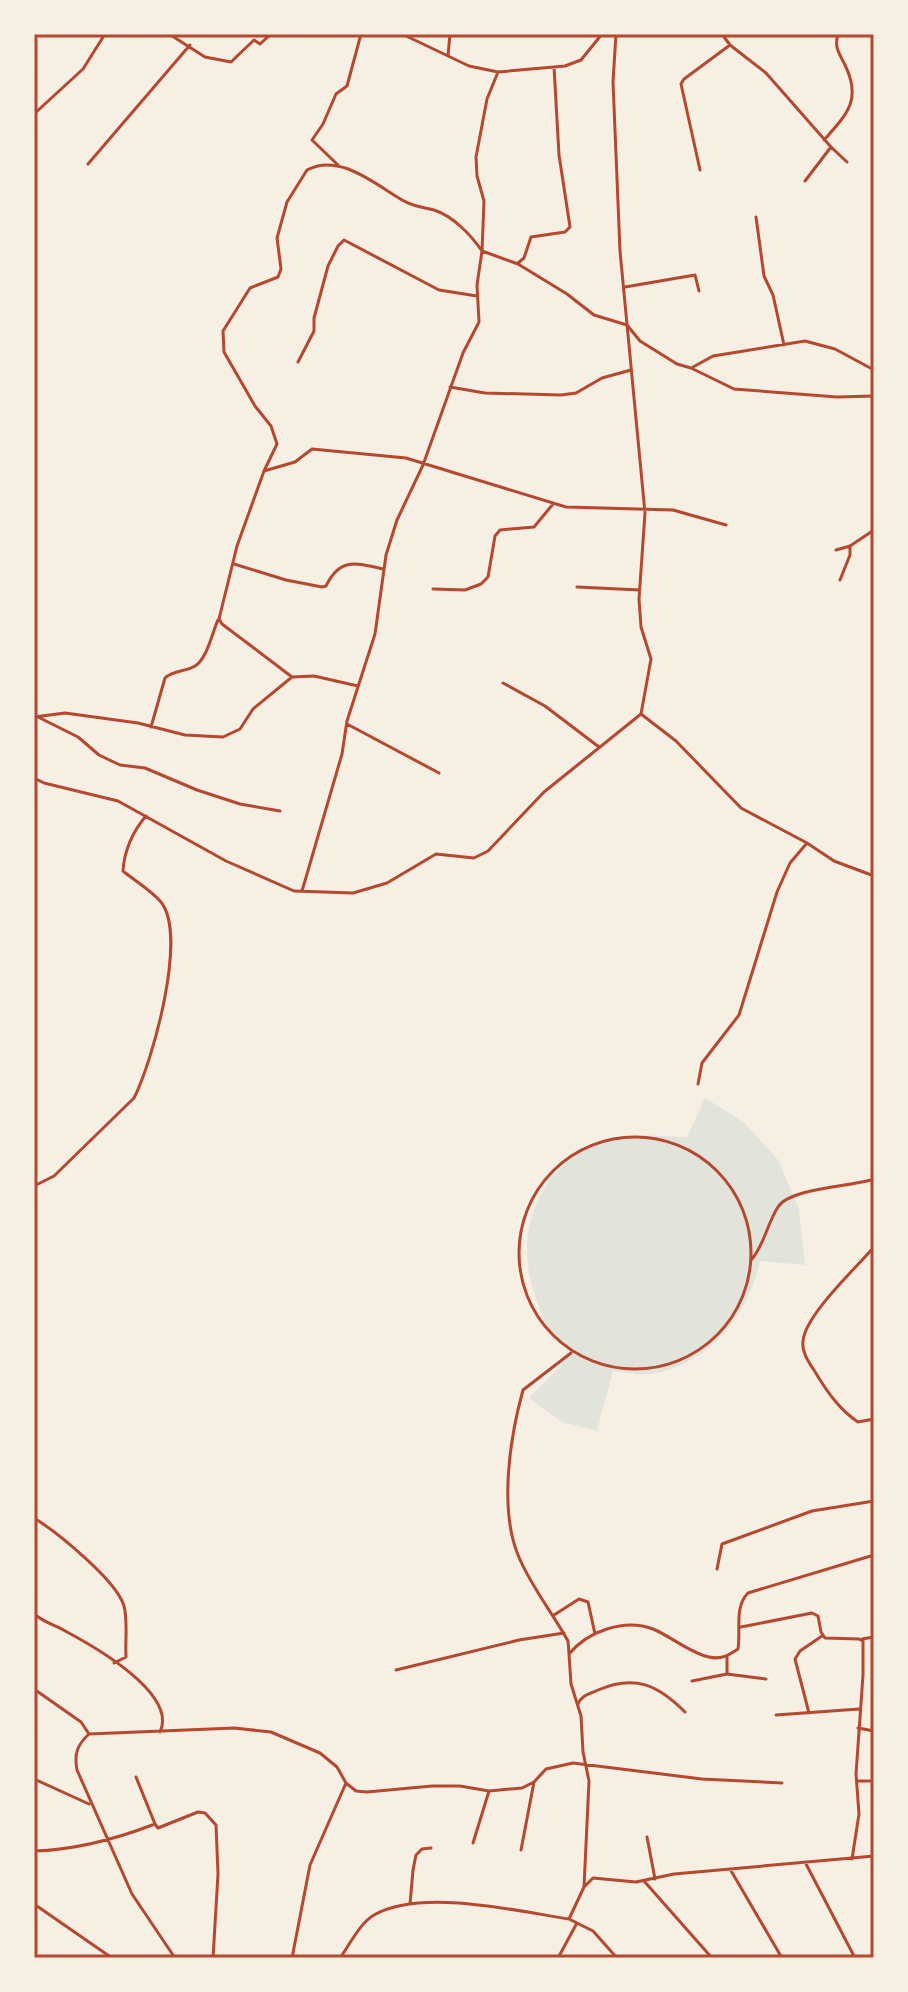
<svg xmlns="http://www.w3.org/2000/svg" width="908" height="1992" viewBox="0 0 908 1992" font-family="'IBM Plex Sans',sans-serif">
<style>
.green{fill:#e2e4dc}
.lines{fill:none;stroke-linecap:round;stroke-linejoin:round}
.minor{stroke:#b5482f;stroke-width:3}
.neatline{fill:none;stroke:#b5482f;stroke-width:3}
</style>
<rect width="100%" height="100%" fill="#f6efe4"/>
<path class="green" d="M705,1098L745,1123L778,1160L799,1209L805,1265L760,1261C748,1316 709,1365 650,1374C639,1376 625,1372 613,1371L597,1431L562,1422L529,1398L574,1352C567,1346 556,1340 550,1332C544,1324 540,1309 536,1298C513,1239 535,1171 596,1144C625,1132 657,1136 687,1137Z"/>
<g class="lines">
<path class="minor" d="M169,34L205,57L231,62L254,40L260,44L271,34
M402,34L469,66L498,72L565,66L581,60L602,34
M722,34L730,45L766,73L831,147L805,181
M448,56L450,34
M498,72L487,99L476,157L477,176L484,201L482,251L518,264L567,294L594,315L627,325L640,341L677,364L691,368L734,389L837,397L874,396
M34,114L83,69L105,34
M824,140C847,114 862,100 845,65C839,53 834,47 838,34
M831,147L847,162
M88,164L190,45
M338,165L312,140L323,124L336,94L347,86L361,34
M700,170L681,84L684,79L730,45
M756,217L764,276L773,295L784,345
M518,263L524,258L531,237L565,232L570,227L559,155L554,67
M625,287L695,275L699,291
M298,362L314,331V318L328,266L338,246L344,240L439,290L477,296
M693,367L713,356L805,341L835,349L874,370
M450,387L485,393L561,395L576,393L602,378L631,370
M264,471L277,444L271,426L255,406L224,352L223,331L250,288L278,277L281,269L277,238L287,202L307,170C340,152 377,186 404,201C414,207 424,207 434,210C453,216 471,235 482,251L477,285L479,322L463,353L423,465L397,520L386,555L375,634L347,721L342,754L302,891
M836,550L850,546
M234,564L286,580L322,587L326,586C340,557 356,563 383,569
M840,580L850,555V546L874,530
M577,587L640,590
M433,589L465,590L481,584L488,577L495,536L500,530L534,527L553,504
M503,683L545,706L599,747
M358,686L314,676L292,677L222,624L219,619L237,546L264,471L295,462L312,449L406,458L566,507L673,510L726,525
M641,714L676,741L741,808L807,843L834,861L874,876
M34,715L78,737L99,755L120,765L145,768L197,790L240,804L280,811
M34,717L65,713L138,723L185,735L223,737L240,729L253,709L292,677
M347,724L439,773
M151,727L165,678C174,670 185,672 195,666C207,659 212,633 218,620
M34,778L44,783L118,801L226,861L294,891L353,893L387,883L436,854L474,858L488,851L544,792L641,714L651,659L641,627L639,599L645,513L620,251L613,82L616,34
M698,1084L702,1063L739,1015L777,892L790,863L807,843
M519 1253a116 116 0 1 1 232 0a116 116 0 1 1-232 0Z
M34,1186L54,1176L134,1098C152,1063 188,936 161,902C151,890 135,881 123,871C124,851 133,831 146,816
M874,1247C857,1267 805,1315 803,1341C801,1353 811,1365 817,1375C828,1393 840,1410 858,1422L874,1419
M752,1259C765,1243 767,1224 778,1207C790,1188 850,1187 874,1179
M34,1518C57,1532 117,1581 124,1606C128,1621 125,1641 126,1657L114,1663
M717,1569L722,1544L812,1511L874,1501
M34,1614C45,1623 55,1625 67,1632C95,1647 178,1694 160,1732
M554,1615L579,1599L588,1602L595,1634
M741,1627L812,1613L818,1616L821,1632L825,1638L859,1639L863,1641V1675L856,1774L859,1814L852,1859
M862,1639L874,1637
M569,1653L568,1641C552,1612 530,1585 518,1555C499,1508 510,1437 523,1390L571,1353
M727,1657V1674L766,1679
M396,1670L519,1640L564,1633
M692,1681L727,1674
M34,1689L81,1722L89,1734
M578,1704C582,1695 589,1694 598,1690C635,1674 658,1685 685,1712
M809,1713L795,1659L800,1651L822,1636
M776,1715L859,1709
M858,1728L874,1731
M136,1777L155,1824
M34,1779L89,1804
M857,1781H874
M647,1837L655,1879
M473,1843L489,1791
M521,1850L534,1782
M34,1851C76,1850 116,1839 155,1824L158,1828L198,1812L205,1813L216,1825L218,1874L213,1958
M805,1862L855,1958
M730,1869L782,1958
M644,1881L712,1958
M584,1887L589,1781L583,1752L581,1716L571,1684L569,1654C588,1631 625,1618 653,1629C672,1637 690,1653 709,1657C721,1660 729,1655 738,1649C741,1630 734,1607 748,1593L874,1555
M34,1904L112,1958
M410,1904L413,1870L416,1855L422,1849L431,1848
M569,1919L593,1931L617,1958
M175,1958L132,1894L77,1770C74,1754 77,1745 89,1734L234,1728L271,1732L320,1753L337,1767L346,1783L356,1791L367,1792L432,1786H460L489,1791L522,1788L534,1782L546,1769L573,1763L702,1779L782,1783
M292,1958L310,1865L346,1783
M340,1958C350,1944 360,1923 374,1915C421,1888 517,1911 569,1919L584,1887L593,1878L636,1882L674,1874L874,1856
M558,1958L577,1923"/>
</g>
<rect width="908" height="1992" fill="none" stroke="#f6efe4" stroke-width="72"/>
<rect x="36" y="36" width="836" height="1920" class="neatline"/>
</svg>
